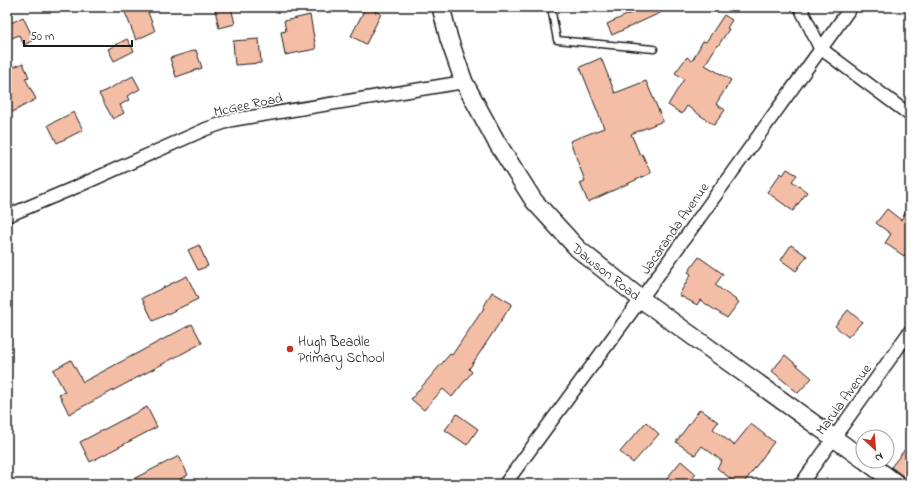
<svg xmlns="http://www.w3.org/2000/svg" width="917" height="491" viewBox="0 0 917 491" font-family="'Indie Flower',sans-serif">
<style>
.building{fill:#f4bea6;stroke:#1c1c1c}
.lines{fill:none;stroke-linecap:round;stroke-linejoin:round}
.lane-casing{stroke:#1c1c1c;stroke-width:9}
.street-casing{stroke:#1c1c1c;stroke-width:15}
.secondary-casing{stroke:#1c1c1c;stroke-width:20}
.lane{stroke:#fff;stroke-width:6}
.street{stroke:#fff;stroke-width:12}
.secondary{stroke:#fff;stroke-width:17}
.poi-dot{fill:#c8321e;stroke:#fff;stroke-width:1.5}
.labels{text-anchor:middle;stroke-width:3;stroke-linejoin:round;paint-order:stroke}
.street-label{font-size:14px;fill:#1c1c1c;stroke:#fff}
.poi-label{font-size:14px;fill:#1c1c1c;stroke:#fff;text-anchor:start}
</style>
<rect width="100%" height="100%" fill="#fff"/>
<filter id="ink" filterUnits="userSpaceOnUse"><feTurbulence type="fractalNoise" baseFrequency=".025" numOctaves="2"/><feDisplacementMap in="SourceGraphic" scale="8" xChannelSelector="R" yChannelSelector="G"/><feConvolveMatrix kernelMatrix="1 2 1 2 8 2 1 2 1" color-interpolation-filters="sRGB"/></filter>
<g filter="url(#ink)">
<path class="building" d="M123,7H146L155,31L136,40Z
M227,7H231L235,24L219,28L215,10Z
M366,7L381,14L366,44L351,36Z
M644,7H673L612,35L607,24Z
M310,15L316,49L285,55L281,32L286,31L284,21Z
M724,15L732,20L727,28L729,29L718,46L717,45L705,65L731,80L716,104L725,110L714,125L687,106L682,114L668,105L684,79L675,73L687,57L692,61L703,41L706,42Z
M23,17L34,40L24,45L19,35L7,40V25Z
M127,39L134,51L114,61L108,49Z
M259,39L261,63L235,65L233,41Z
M196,50L202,68L176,77L170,58Z
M601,58L615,93L646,81L663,121L631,134L640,155L642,154L651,173L588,202L580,183L585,181L570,141L604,128L580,67Z
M23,63L29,77L25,78L36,99L7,115V70Z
M133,76L140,89L127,96L129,100L120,105L124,113L113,119L99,94Z
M74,112L83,130L57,143L48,125Z
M787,169L797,175L792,181L807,192L793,211L767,192L781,173L783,175Z
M910,205V247L904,256L885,243L891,234L876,223L887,209L901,220Z
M199,245L208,266L198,270L188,250Z
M791,245L807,256L796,271L781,260Z
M699,257L723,274L715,285L739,302L727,318L700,300L697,305L679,295L691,274L688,272Z
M187,276L198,299L153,321L142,298Z
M492,292L512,304L469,369L472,372L452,397L443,389L424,410L411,399L450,354L452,355L484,308H483Z
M848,310L862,322L848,337L835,326Z
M192,324L202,343L69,414L59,394L65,392L53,370L71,360L83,382Z
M785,355L812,378L798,393L772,371Z
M147,407L157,427L90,462L80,442Z
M700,409L718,422L713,429L734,445L751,424L774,442L743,484H737L717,468L722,461L702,446L695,455L676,442Z
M457,414L478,429L467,445L445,430Z
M646,422L659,434L633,463L620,452Z
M910,443V484H907L906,480L903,476L891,467Z
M179,456L188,475L170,484H123Z
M681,461L696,474L688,484H674L667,478Z"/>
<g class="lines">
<defs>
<path id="lane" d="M551,7L557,40L654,49"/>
<path id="street" d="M800,7L820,48L910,115
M7,216L76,187L206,129L232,120L464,82
M505,484L641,299L851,7
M801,484L910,331"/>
<g id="secondary">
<path id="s1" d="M441,7L449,39L464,82L496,141L534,201L578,249L641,299L863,459"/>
<path d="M866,461L897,484"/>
</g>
</defs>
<use href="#lane" class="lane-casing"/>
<use href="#street" class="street-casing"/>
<use href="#secondary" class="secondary-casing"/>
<use href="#lane" class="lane"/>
<use href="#street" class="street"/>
<use href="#secondary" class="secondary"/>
</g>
</g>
<circle class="poi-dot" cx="290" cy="349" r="4"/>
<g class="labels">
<g class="street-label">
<text transform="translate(248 104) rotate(-12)" y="5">McGee Road</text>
<text transform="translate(674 228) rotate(-55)" y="5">Jacaranda Avenue</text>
<text dy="5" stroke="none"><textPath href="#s1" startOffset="318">Dawson Road</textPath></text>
<text transform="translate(843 399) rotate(-54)" y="5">Marula Avenue</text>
</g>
<g class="poi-label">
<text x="298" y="346">Hugh Beadle<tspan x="298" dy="16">Primary School</tspan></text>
</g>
</g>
<rect width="917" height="491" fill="none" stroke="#fff" stroke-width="24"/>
<rect x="12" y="12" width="893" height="467" fill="none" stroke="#1c1c1c" stroke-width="1.5" filter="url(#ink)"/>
<g transform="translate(875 449) rotate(154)"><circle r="19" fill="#ffffff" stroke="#a4a4a4"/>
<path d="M0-3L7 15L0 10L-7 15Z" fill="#c8321e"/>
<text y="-6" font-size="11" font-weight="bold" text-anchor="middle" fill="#1c1c1c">N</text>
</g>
<path d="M24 40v6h108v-6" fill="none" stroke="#1c1c1c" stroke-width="2"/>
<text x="30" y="40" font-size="12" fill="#1c1c1c" stroke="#ffffff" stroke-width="3" paint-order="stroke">50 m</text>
</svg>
